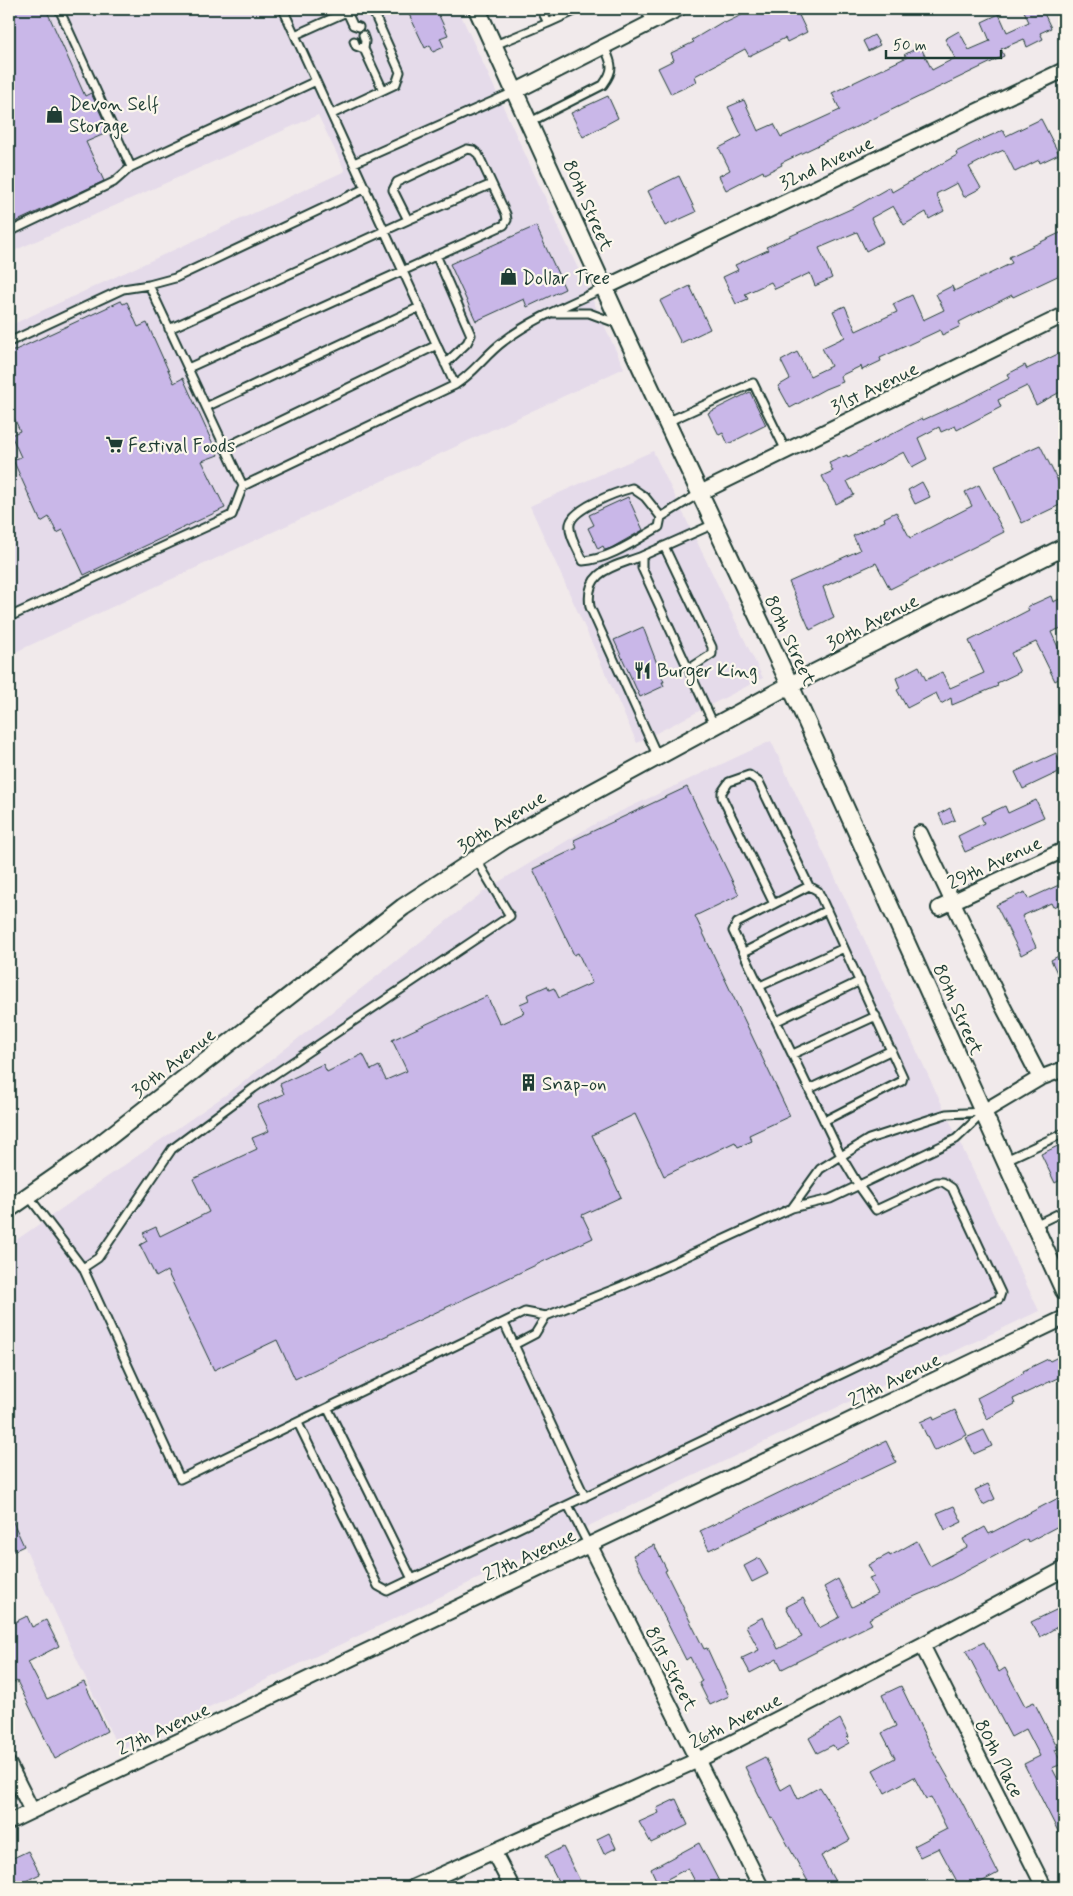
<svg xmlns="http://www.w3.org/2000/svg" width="1073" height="1896" viewBox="0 0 1073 1896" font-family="Mynerve,sans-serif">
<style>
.built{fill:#e5dbea}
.building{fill:#c9b7e8;stroke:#1f3d34}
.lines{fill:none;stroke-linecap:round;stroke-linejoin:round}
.service-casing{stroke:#1f3d34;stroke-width:11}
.minor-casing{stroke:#1f3d34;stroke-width:18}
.tertiary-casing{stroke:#1f3d34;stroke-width:20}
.service{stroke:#fbf7ec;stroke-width:7}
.minor{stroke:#fbf7ec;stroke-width:14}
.tertiary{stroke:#fbf7ec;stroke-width:16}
.labels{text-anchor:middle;stroke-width:4.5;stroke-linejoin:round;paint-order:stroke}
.poi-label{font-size:19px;fill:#1f3d34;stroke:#fbf7ec;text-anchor:start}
.street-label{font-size:19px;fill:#1f3d34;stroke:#fbf7ec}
</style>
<rect width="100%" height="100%" fill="#f1eaeb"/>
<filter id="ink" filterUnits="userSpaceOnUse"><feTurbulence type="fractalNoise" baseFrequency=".02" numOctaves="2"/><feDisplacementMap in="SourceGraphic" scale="10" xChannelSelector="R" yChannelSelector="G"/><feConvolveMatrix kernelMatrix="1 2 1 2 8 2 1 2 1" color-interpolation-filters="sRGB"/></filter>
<g filter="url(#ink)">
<path class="built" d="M9,9H458L624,368L9,655V326L345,171L318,115L9,253Z
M653,451L763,678L637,743L530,506Z
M771,741L1039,1311L119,1750L9,1513V1245L237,1087L487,889L598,822Z"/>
<path class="building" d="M9,9H46L85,96L91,93L109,132L86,142L104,181L9,225Z
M416,9H436L448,35L440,38L444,47L433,52L430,45L425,48L408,12Z
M754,9H796L807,32L787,42L785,38L749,56L745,49L695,76L697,82L671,94L658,68L674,60L671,53L694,42L692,40L724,21L725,23Z
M1023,9H1042L1051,28L1040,33L1043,39L1027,47L1024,39L1001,49L1004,56L781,163L782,165L764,174L763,171L726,190L719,176L730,170L719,148L742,136L728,107L744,100L758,131L774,124L781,137L840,110L832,93L907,57L904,55L920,46L932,70L955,58L945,39L959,31L969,50L990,41L982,22L999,14L1007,32L1029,22Z
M874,35L880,45L868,51L863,41Z
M608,96L618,118L583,137L571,113Z
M1041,119L1059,154L1040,163L1039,160L1015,172L1004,150L992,155L969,167L981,188L964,197L957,183L936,194L944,211L929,219L926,212L904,225L893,206L871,218L883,242L866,251L857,232L819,248L832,278L815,286L810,273L775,289L771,282L745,294L748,299L736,304L723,277L738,270L735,265L768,250L766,247L853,208L890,187L892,192L957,155L956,152L974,143L1003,130L1006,136Z
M679,176L696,212L665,226L648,191Z
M536,226L565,289L527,307L524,299L476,321L450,264Z
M1064,231V273L1013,297L1012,295L959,322L961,326L942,335L940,330L880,358L881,361L862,370L861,366L840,376L843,382L825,389L790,408L778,386L790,379L781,361L797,352L810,376L831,366L822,348L845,337L833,311L845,306L856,331L897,312L893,304L912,295L923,320L944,310L936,294L952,286L954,291L1012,263L1009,257Z
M690,286L710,329L681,343L660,301Z
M121,301L123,304L127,302L138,327L147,323L174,383L183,378L218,455L202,461L225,508L84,575L63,530L57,533L49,517L41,522L13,460L21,457L11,435L20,431L9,407V353Z
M1064,351V390L1036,405L1027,386L998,400L1001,407L957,430L955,426L941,432L939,427L918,438L927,459L912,467L904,452L847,481L854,495L836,504L822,476L833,471L829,463L847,455L848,457L922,418L923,420L965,401L1010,378L1008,374L1025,365L1027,369Z
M750,392L766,425L728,444L723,433L719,435L708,413Z
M1040,445L1064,493V503L1022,523L995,465Z
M922,482L930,497L915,504L908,490Z
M979,485L1004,532L890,589L876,563L823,587L834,618L810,630L789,582L860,550L853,536L885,521L884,518L896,512L910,538L933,526L972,506L965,492Z
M628,497L643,530L611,548L605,550L603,546L598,549L588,528L594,525L589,515Z
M1051,596L1053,602L1064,597V627L1051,632L1064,660V676L1055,681L1036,642L1011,653L1020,672L997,683L998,686L952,705L951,698L941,704L936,693L907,708L897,690L900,688L896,678L919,666L926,680L942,672L950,688L984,673L969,641L1029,610L1027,607Z
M643,627L664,682H662L664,686L640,697L614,640Z
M1056,753L1063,770L1023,789L1015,772Z
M687,787L739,895L695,916L790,1116L749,1135L752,1141L738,1147L735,1142L664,1176L635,1114L592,1135L621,1197L582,1215L593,1238L295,1379L277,1340L214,1370L167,1271L156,1277L140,1245L147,1241L143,1233L156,1227L160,1236L209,1212L193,1179L257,1149L252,1138L269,1131L257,1106L284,1094L280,1084L323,1064L327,1072L363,1054L371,1070L379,1066L386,1080L407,1071L392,1040L487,996L500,1024L524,1013L520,1004L529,1000L527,995L547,986L549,990L554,988L559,998L592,983L578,953L574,955L533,869L577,848L574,840Z
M1036,800L1044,817L965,852L958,836L984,823L981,817L1005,806L1008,813Z
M950,808L955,820L944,825L939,814Z
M1059,885L1064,902L1053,907L1051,903L1022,916L1036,947L1021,955L996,905L1025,892L1028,899Z
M1064,953V988L1051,960Z
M1064,1143V1178L1055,1183L1041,1154Z
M1058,1357L1064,1375L1013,1399L1015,1404L987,1419L977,1398L1024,1373L1023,1371L1048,1359L1050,1361Z
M955,1410L967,1435L934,1451L920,1422L933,1416L934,1420Z
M984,1430L992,1446L974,1454L966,1438Z
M886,1441L896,1462L709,1550L700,1531Z
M988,1484L995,1499L983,1505L975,1490Z
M1064,1495V1523L1028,1542L1027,1539L934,1588L899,1603L869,1619L872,1624L782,1669L777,1659L750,1673L748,1669L742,1658L759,1650L746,1626L763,1617L778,1649L802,1637L786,1607L803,1598L819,1628L840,1617L824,1587L838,1579L852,1607L877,1594L869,1578L874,1576L868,1565L889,1554L890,1556L917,1541L930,1566L967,1547L963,1539L985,1527L989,1534Z
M954,1506L962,1522L945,1530L937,1513Z
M9,1513L24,1546L9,1553Z
M654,1545L667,1570L665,1571L704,1649L707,1648L729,1696L710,1705L699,1683L702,1681L690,1657L686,1660L633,1555Z
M759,1558L768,1574L752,1582L744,1566Z
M1058,1609L1064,1623L1040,1637L1031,1622Z
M27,1616L32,1627L46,1620L59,1646L28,1662L47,1699L84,1682L107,1731L55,1759L17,1681L14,1683L9,1673V1625Z
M984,1642L999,1672L1005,1668L1025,1706L1034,1702L1058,1749L1055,1750L1062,1764L1052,1768L1064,1791V1843L1024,1764L1040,1756L1026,1729L1011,1737L966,1651Z
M901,1686L929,1744L962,1802L998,1873L972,1887H960L939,1848L920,1857L914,1846L947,1829L931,1797L926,1799L914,1777L885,1793L873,1770L895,1758L882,1733L896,1726L882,1695Z
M840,1719L849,1737L846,1738L849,1743L836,1750L833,1745L817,1753L809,1738Z
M765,1757L781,1790L791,1784L798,1799L820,1787L835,1811L850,1840L821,1856L838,1887H811L773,1818L771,1819L745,1767Z
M676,1799L688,1825L651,1843L639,1822L659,1813L657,1808Z
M609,1833L616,1848L604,1854L597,1839Z
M699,1843L722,1887H698L688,1868L658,1884L651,1869Z
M563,1847L583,1887H561L545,1856Z
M28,1851L40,1874L18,1885L9,1866V1860Z"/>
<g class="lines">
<defs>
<path id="service" d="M59,9L131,167L316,81
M283,9L455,385
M644,9L652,22
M347,12L353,25L359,27
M548,23L579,9
M295,35L353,9
M363,35L365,41L364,49L383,90
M354,41L356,46L364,49
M495,45L548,23L541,9
M332,114L396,84L400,72L372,9
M530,122L603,85C615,69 612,64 604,46
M354,163L514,92
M408,220L492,184
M9,232L114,182L131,167
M436,255L471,335L467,343L445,364
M149,285L243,486
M554,313H589L616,323
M169,329L408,220L393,190L397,182L467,149L473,150L478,154L506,214L507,220L504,225L188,368
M9,342L123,289L149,285L175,278L366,188
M206,407L420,307
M667,422L753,383L786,451
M224,448L437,345
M661,517L659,527C636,540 610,559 583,561C579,551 568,535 570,524C573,508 617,492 632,488L645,497L661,517L700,493
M714,524L642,556V568L714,725
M664,546L712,647V654L689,669
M642,556C614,567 584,570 590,607L657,755
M9,617L232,515L243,486L455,385C474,373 486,354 504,341C534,318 570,304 604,288
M774,904L722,797V792L729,782L749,775L759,782L809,886
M744,952L827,910
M760,986L844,948
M777,1021L860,981
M793,1054L876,1016
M809,1089L892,1050
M1006,1160L1064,1133
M29,1197L83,1268L98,1258L172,1149L254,1088L510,916L476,859
M792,1208L820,1169L869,1139L946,1114L983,1112
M1035,1225L1064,1211
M83,1268L180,1479L525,1312L546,1316L622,1286L792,1208L830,1199L956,1139L983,1113
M504,1323L585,1497
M514,1345L535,1334L546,1316
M328,1409L412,1579
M298,1423L378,1586L387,1591L999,1299L1001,1293L952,1188L943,1182H936L876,1210L859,1186L841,1156L733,931L737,923L809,886L818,891L903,1077L902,1081L824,1121
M568,1505L589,1546"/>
<path id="minor" d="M516,91L678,9
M604,288L1064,70
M700,493L1064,315
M920,833L998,997L1040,1078
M939,908L1064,850
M983,1112L1040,1078L1064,1069
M590,1546L761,1887
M922,1645L1044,1887
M9,1765L32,1811
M9,1822L1064,1318
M494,1853L512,1887
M414,1887L698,1760L922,1645L1064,1569"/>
<path id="tertiary" d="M477,9L621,325L790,685L1064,1291
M9,1209L81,1159L403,907L506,839L790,685L1064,547"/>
</defs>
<use href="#service" class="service-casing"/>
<use href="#minor" class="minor-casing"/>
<use href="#tertiary" class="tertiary-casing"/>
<use href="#service" class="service"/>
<use href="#minor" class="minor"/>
<use href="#tertiary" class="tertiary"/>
</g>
</g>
<defs>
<symbol id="shop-bare" viewBox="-9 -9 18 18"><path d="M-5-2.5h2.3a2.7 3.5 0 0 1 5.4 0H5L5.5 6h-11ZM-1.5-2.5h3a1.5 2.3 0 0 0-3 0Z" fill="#1f3d34" stroke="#fbf7ec" stroke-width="2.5" paint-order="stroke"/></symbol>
<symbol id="supermarket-bare" viewBox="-9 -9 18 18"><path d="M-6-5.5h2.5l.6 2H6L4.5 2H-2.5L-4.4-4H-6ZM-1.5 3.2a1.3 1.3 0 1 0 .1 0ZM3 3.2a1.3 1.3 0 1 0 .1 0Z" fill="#1f3d34" stroke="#fbf7ec" stroke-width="2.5" paint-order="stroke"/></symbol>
<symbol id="restaurant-bare" viewBox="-9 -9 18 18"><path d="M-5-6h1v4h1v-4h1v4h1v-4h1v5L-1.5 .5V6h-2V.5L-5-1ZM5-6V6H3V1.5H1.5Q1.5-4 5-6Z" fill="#1f3d34" stroke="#fbf7ec" stroke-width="2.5" paint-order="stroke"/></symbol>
<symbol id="building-bare" viewBox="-9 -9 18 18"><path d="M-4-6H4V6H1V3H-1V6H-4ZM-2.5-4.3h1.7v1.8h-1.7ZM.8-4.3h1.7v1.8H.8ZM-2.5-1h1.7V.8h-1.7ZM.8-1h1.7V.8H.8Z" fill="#1f3d34" stroke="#fbf7ec" stroke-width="2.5" paint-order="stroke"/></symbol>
</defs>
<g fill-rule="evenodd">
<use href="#shop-bare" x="42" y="102" width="25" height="25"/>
<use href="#shop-bare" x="496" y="264" width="25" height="25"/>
<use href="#supermarket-bare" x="102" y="432" width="25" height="25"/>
<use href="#restaurant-bare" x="630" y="658" width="25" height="25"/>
<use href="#building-bare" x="516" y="1070" width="25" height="25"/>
</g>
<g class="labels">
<g class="poi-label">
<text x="69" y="110">Devon Self<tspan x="69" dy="22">Storage</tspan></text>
<text x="522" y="284">Dollar Tree</text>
<text x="128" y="452">Festival Foods</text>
<text x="657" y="677">Burger King</text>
<text x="542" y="1090">Snap-on</text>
</g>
<g class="street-label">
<text transform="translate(826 162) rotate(-25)" y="7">32nd Avenue</text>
<text transform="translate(589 205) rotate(66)" y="7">80th Street</text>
<text transform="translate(874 387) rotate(-26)" y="7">31st Avenue</text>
<text transform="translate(872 621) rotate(-27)" y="7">30th Avenue</text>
<text transform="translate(791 640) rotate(65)" y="7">80th Street</text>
<text transform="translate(501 821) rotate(-32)" y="7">30th Avenue</text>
<text transform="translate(994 862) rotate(-25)" y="7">29th Avenue</text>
<text transform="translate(959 1009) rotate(66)" y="7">80th Street</text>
<text transform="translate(173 1062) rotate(-38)" y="7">30th Avenue</text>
<text transform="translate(894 1379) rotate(-26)" y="7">27th Avenue</text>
<text transform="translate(529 1554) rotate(-25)" y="7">27th Avenue</text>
<text transform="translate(672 1668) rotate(63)" y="7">81st Street</text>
<text transform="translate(735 1720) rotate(-27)" y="7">26th Avenue</text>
<text transform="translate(163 1728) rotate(-25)" y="7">27th Avenue</text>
<text transform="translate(1000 1758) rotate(63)" y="7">80th Place</text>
</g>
</g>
<rect width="1073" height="1896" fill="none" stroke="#fbf7ec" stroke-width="30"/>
<rect x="15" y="15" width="1043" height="1866" fill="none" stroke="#1f3d34" stroke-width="2" filter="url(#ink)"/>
<path d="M886 50v8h115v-8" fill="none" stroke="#1f3d34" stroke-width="2.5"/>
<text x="893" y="50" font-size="15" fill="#1f3d34" stroke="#fbf7ec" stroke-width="4" paint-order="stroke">50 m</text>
</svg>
